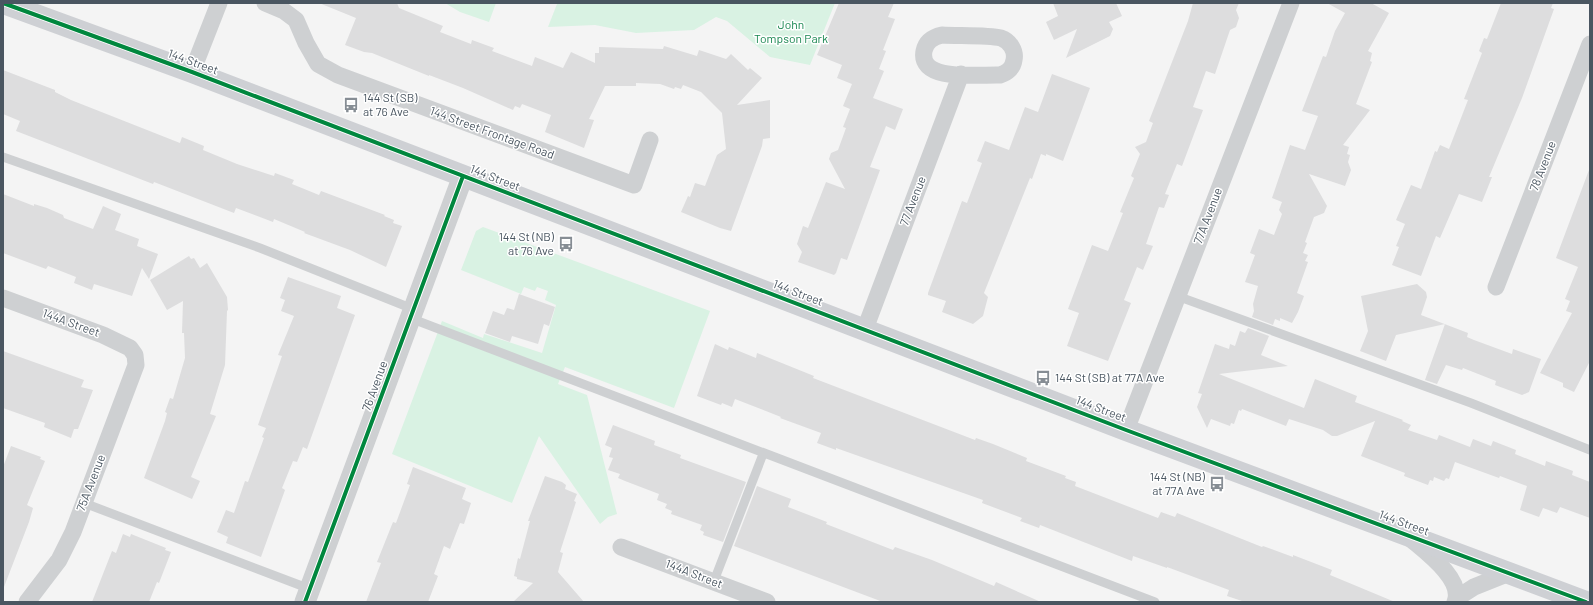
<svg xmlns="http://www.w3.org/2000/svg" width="1593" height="605" viewBox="0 0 1593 605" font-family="Barlow,sans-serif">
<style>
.green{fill:#d9f2e3}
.building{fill:#ddddde}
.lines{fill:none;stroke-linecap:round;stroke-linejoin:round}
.service{stroke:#ced0d2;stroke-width:9}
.minor{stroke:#ced0d2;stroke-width:17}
.tertiary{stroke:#ced0d2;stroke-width:21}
.secondary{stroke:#ced0d4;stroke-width:22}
.cycleway-casing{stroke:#fff;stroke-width:6}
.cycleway{stroke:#00873e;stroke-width:4}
.labels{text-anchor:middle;stroke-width:3;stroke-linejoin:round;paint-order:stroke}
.park-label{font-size:12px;fill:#17864f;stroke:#fff}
.street-label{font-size:12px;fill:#4a5661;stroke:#fff}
.poi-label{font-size:12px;fill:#4a5661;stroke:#fff;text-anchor:start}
</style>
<rect width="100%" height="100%" fill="#f4f4f4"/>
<path class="green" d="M445,3H496L489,22L460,12Z
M554,3H835L810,65L770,57L727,21L716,17L694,30L636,33L595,25L548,27L557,4Z
M483,227L710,311L674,408L565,367L558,384L587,395L617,514L608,517L600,524L539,436L512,503L392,454L442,321L483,338L484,334L542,353L556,305L545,300L548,291L537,287L535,291L524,287L521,294L461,270L476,231Z"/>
<path class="building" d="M319,3H397L399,8L443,26L440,32L471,44L472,40L494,48L492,51L532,66L535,57L563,68L571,52L595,63V53H599V47L663,49L664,46L697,56L699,50L726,59L731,54L748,70L750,68L762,78L737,105L770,100V138L763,139L762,146L731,231L720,228L681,212L688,196L690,197L695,183L705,186L717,155L726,149L722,113L701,92L683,85L681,89L675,87L674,89L660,84L636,83V86H605L589,119L594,120L584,148L545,132L551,115L522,104L520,108L515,106L513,110L463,88L429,75V76L372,53L364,52L345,45L356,18Z
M839,3H894L888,17L895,19L883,50L886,51L879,69L884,71L873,98L903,109L895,130L886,126L870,167L880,170L847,260L841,258L836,273L834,275L798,262L802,252L797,244L803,226L808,228L826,182L845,189L829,159L831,153L838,150L846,128L843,127L850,109L843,106L852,84L837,78L842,65L817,55Z
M1053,3H1116L1122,16L1109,22L1113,29L1110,36L1066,58L1077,29L1054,40L1046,22L1058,16Z
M1193,3H1239L1236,10L1239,18L1236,27L1230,30L1215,74L1206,71L1193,107L1203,110L1182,166L1177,164L1165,194L1169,195L1164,208L1159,207L1146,244L1153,246L1143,270L1137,267L1124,300L1131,303L1108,361L1067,346L1079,313L1068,309L1092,245L1108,251L1123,213L1120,212L1134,178L1131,176L1140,154L1135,147L1146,142L1153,123L1149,121L1188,21Z
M1327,3H1371L1389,13L1368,51L1372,53L1370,61L1372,62L1356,104L1370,110L1343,145L1349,147L1347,154L1350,155L1348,162L1351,170L1345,186L1309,174L1327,206L1324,213L1314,217L1305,242L1307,243L1303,253L1308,255L1305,261L1308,262L1297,293L1304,296L1298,312L1292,323L1280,318V321L1275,319L1273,325L1252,317L1254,311L1253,304L1258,286L1245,282L1255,255L1250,253L1259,229L1274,235L1282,214L1279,210L1282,202L1272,198L1290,145L1305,150L1318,116L1302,111L1323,56L1326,57L1335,31L1345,13Z
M1501,3H1553L1551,8L1554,9L1522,98L1489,177H1492L1482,202L1459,194L1440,238L1436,236L1421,276L1392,265L1399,247L1396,246L1405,224L1396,220L1411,185L1421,189L1435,151L1437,152L1440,145L1449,149L1468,100L1464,99L1482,53L1479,51L1484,38L1487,39Z
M3,70L55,90V92L71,100L180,143L182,137L204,146L203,150L237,164L274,176L275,173L294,180L292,184L319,195L321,191L385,215L384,216L394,220L393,223L402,226L386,267L350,250L304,233L305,232L274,219L273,222L236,208L234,213L154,182L153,184L16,131L20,121L3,114Z
M1052,74L1090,88L1063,161L1046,154V156L1041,154L1032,179L1030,178L984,293L988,297L983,316L973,324L942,312L946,301L928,295V293L962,201L967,203L982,163L977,161L985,141L1009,150L1025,107L1038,112Z
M1589,170L1590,361L1574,392L1563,387V383L1540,373L1572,313L1566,311L1570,301L1565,299L1578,267L1556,258Z
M3,194L34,206V204L47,208L63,215L64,218L93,229L103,206L121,214L115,230L139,239L137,246L158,254L149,279L142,268L132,296L94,284L92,290L74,283L76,277L48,266L46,269L3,253Z
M189,256L191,259L194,258L200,268L207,263L227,297L228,310L227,311L225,365L210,414L216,416L191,477L200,481L192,499L144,478L165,421L167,413L165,412L170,398L173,399L185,358L184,333H182L183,301L167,310L150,280Z
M288,277L341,296L337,308L355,315L307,449L303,447L297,462L293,461L282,488L285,490L261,557L226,543L228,537L217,532L226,510L234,513L245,481L248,482L264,438L262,437L266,428L258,425L282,356L278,355L294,316L281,311L285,300L280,298Z
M1417,284L1426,292L1427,297L1421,315L1468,333L1467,337L1474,340L1512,354L1513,349L1541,359L1529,392L1522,395L1495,385L1496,381L1463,368L1462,370L1446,365L1437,384L1425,380L1445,324L1396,335L1386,361L1360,351L1368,331L1361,296Z
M519,294L555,307L549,326L544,324L538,344L512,336L510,342L485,333L493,311L504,315L507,308L514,310Z
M1248,328L1269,336L1261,355L1288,366L1219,374L1304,408L1315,379L1357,396L1355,402L1403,420L1402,421L1411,425L1408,430L1437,440L1439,435L1470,447L1473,439L1491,446L1493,441L1516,450L1515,454L1545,466L1546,461L1573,471L1572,475L1590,482V518L1560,507L1557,513L1543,508L1539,517L1520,510L1527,486L1500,476L1499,478L1455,462L1449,479L1446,478L1444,481L1434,477L1433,481L1430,480L1428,485L1404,476L1405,473L1361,456L1375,421L1337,436H1332L1323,430L1289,419L1286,426L1242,409L1241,411L1239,410L1234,424L1231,423L1230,426L1211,419L1207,428L1197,407L1202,394L1198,393L1215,344L1229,349L1230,344L1235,346L1240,331L1245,333Z
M715,344L728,350L729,347L756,358L757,353L814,376L813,378L975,440L976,438L993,444L1027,458L1026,461L1066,476L1065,478L1076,482L1075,486L1158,518L1161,512L1175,517L1177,513L1262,547L1263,546L1293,557V555L1332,570L1330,575L1395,602H1245L1227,596L1229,590L1167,567V568L1133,556L1132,561L1040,525L1039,528L1020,521L1022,518L982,503L983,500L836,448V450L817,443L821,433L780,418L781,417L735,399L732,407L722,403L721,405L697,396Z
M3,351L84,380L81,387L93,390L78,429H74L71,438L44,427L45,423L3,408Z
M613,425L655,441L654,445L681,455L680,458L746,482L723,542L703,535L704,532L700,530L702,525L671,514L672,511L665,508L667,504L657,500L659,494L625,481L618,478L620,474L608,470L613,458L609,457L612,448L605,445Z
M11,446L41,457L40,459L45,461L27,505L33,508L29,522L4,587L3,467Z
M413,467L466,488L462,499L471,503L464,524L460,523L450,549L444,546L434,574L438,576L428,602H366L381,563L377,562L393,522L396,523L410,485L407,484Z
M545,476L562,482L566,485L565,489L577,494L574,501L576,502L560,552L563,553L558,572L584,602H513L533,583L517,579V577L514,576L518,558L520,559L530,521H528Z
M757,486L791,499L788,507L827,522L826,524L893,550L895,547L932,560L994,586L996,582L1041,602H883L734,546Z
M123,534L130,537L131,534L166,548L165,550L171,552L159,583L157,582L149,602H92L112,551L116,553Z"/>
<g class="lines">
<path class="service" d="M3,157L260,248L413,309
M1177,296L1471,403L1590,450
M410,318L1155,602
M84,503L310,589
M714,581L763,454"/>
<path class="minor" d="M265,3L284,11L296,20L306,43L318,64L338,75L634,185L650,140
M942,35C957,36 988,35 1001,38C1010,41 1016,51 1014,60C1013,68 1007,73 1000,75C981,74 918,83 924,51C926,41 933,37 942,35Z
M192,72L219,3
M1496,287L1590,44
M3,298L103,335L130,348L135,355L136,365L73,532L59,560L27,602
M865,329L961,74
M1126,430L1291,3
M1412,540C1426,552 1464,580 1455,602
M621,547L767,602
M1457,598L1474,587L1509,573"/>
<path class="tertiary" d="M305,602L463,176"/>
<path class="secondary" d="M3,3L192,72L1126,430L1586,602"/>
<defs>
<path id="cycleway" d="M3,3L192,72L1126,430L1586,602
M305,602L463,176"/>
</defs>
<use href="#cycleway" class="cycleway-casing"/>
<use href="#cycleway" class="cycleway"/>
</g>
<defs>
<symbol id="bus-bare" viewBox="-9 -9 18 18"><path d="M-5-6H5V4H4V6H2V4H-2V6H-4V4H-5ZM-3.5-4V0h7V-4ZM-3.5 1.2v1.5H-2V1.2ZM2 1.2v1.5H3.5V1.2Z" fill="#868d94" stroke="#fff" stroke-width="2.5" paint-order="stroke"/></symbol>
</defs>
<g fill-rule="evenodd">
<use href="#bus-bare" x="340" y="94" width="22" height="22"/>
<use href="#bus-bare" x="555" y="233" width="22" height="22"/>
<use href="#bus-bare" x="1032" y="367" width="22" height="22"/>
<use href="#bus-bare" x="1206" y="473" width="22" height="22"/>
</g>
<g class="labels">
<g class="park-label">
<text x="791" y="29">John<tspan x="791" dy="14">Tompson Park</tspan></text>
</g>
<g class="street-label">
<text transform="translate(193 62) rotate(20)" y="4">144 Street</text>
<text transform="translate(492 133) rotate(20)" y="4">144 Street Frontage Road</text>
<text transform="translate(1543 166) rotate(-69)" y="4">78 Avenue</text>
<text transform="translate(495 178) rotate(21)" y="4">144 Street</text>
<text transform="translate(913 201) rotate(-69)" y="4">77 Avenue</text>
<text transform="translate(1208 216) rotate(-69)" y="4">77A Avenue</text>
<text transform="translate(798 293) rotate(21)" y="4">144 Street</text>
<text transform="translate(71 323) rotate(20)" y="4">144A Street</text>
<text transform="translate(375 386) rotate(-70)" y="4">76 Avenue</text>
<text transform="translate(1101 409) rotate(21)" y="4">144 Street</text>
<text transform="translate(91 483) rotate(-69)" y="4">75A Avenue</text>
<text transform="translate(1404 523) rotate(20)" y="4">144 Street</text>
<text transform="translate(694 574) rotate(21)" y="4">144A Street</text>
</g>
<g class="poi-label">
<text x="363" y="102">144 St (SB)<tspan x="363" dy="14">at 76 Ave</tspan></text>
<text x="554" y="241" text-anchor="end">144 St (NB)<tspan x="554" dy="14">at 76 Ave</tspan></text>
<text x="1055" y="382">144 St (SB) at 77A Ave</text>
<text x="1205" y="481" text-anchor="end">144 St (NB)<tspan x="1205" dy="14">at 77A Ave</tspan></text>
</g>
</g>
<rect width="1593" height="605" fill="none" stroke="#4a5661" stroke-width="8"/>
</svg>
